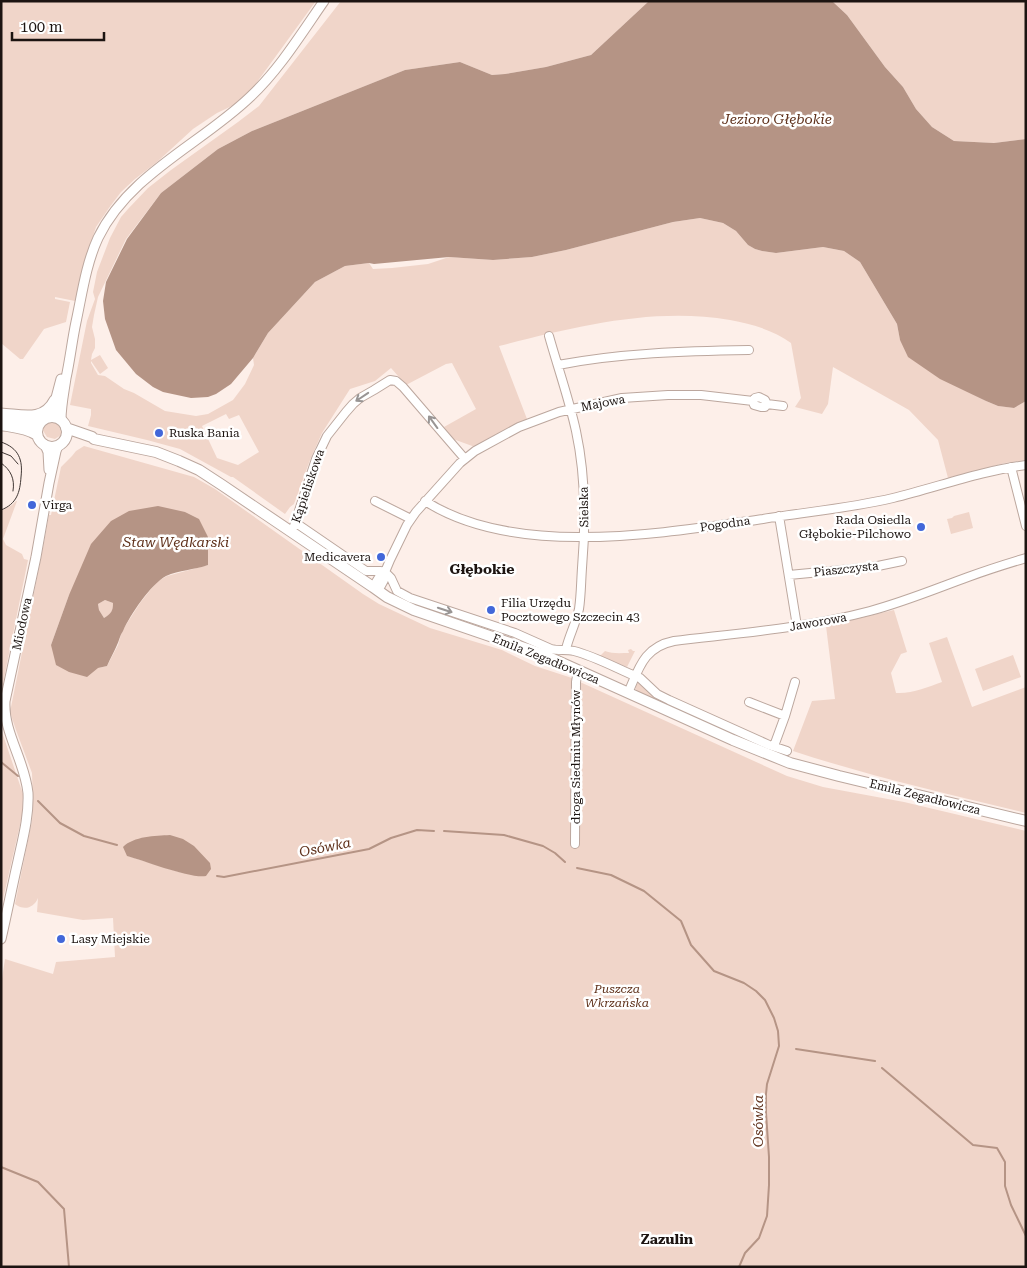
<svg xmlns="http://www.w3.org/2000/svg" width="1027" height="1268" viewBox="0 0 1027 1268" font-family="'Roboto Serif',serif">
<style>
.green{fill:#f0d5c9;fill-rule:evenodd}
.water{fill:#b59485;fill-rule:evenodd}
.lines{fill:none;stroke-linecap:round;stroke-linejoin:round}
.stream{stroke:#b59485;stroke-width:2}
.minor-casing{stroke:#bca79e;stroke-width:10}
.tertiary-casing{stroke:#bca79e;stroke-width:11}
.secondary-casing{stroke:#bca79e;stroke-width:12}
.minor{stroke:#fff;stroke-width:8}
.tertiary{stroke:#fff;stroke-width:9}
.secondary{stroke:#fff;stroke-width:10}
.tram{stroke:#413835;stroke-width:1}
.oneway{stroke:#999594}
.poi-dot{fill:#4267d9;stroke:#fff;stroke-width:2}
.labels{text-anchor:middle;stroke-width:5;stroke-linejoin:round;paint-order:stroke}
.street-label{font-size:12px;fill:#1c1411;stroke:#fff}
.poi-label{font-size:12px;fill:#1c1411;stroke:#fff;text-anchor:start}
.park-label{font-size:12px;font-style:italic;fill:#5e3019;stroke:#fff}
.water-label{font-size:14px;font-style:italic;fill:#5f311b;stroke:#fff}
.neighbourhood-label{font-size:14px;font-weight:bold;fill:#1c1411;stroke:#fff}
</style>
<rect width="100%" height="100%" fill="#fdefe9"/>
<path class="green" d="M1,1H316L252,89L236,104L217,113L193,129L157,162L135,179L121,192L109,208L96,227L84,264L75,301L55,297V299L70,302L66,322L44,329L23,359H20L1,343Z
M341,1H649L591,55L546,67L505,74L492,75L460,62L405,70L252,131L218,149L161,193L126,239L98,297L94,315L92,327L95,339V348L92,354L91,360L100,355L108,368L100,374L91,361V363L98,375L105,376L124,389L134,393L165,411L196,416L208,414L233,400L245,384L254,365L253,358L268,333L315,282L345,266L369,263L373,269L392,268L428,264L449,257L493,260L532,257L566,250L673,222L700,218L723,223L736,231L748,245L755,249L762,251L776,253L823,247L844,251L860,262L897,324L900,340L965,390L986,401L998,406L1014,408L1026,401V460L1005,463L948,478L938,440L909,410L833,367L828,404L822,414L795,407L801,398L800,393L791,343C773,330 752,324 730,320C652,307 575,327 499,346L527,419L491,437L475,447L453,439L444,427L476,409L452,363L446,364L406,385L391,368L375,381L350,389L322,433L310,460L294,504L290,507L285,514L233,477H231L180,449L147,440L88,426L91,415V409L70,405L87,321L95,299L93,292L97,272L110,238L121,217L128,209L148,188L171,170L238,122L259,106ZM226,414L229,419L239,415L259,452L238,465L217,458L202,426Z
M832,1H1026V139L994,143L954,141L932,127L916,109L903,87L885,67L847,15Z
M52,422L59,424L62,431L61,435L55,439L47,437L42,429L46,424Z
M84,446L194,477L215,489L363,594L379,604L430,628L502,650L535,666L569,677L787,776L823,787L904,802L1026,831V1267H1V985L5,959L53,974L56,962L115,957L113,918L83,920L37,912L38,898C34,908 24,911 15,904L32,821L33,803L32,773L16,730L10,712L43,548L49,515H51L61,467L72,456L76,451ZM185,512L208,537V565L167,576L158,581L151,589L140,603L122,631L118,645L107,666L98,668L51,645L69,595ZM194,846L182,873L128,856Z
M16,501H17L3,539L6,545L22,554L24,559L28,560L1,693V511L12,505Z
M969,512L973,528L951,534L947,519L952,518L954,516Z
M105,600L113,603C113,612 111,614 104,618L99,610L98,604Z
M894,610L907,652L901,654L891,673L896,693C912,694 928,687 942,682L929,643L947,637L972,707L1026,687V813C948,794 869,776 793,751L812,701L835,699L826,626Z
M631,649L633,651H635L627,667L600,656L605,651C612,654 621,653 629,653L628,650Z
M1013,655L1021,677L983,691L975,669Z
M639,682L787,753V759L637,692L635,686Z
M1,726L2,732L23,794L22,816L1,908Z"/>
<path class="water" d="M649,1H832L847,15L885,67L903,87L916,109L932,127L954,141L994,143L1026,139V401L1014,408L998,406L986,401L940,379L908,357L900,340L897,324L860,262L844,251L823,247L776,253L762,251L755,249L748,245L736,231L723,223L700,218L673,222L566,250L532,257L493,260L449,257L374,264L369,263L345,266L315,282L268,333L253,358L231,384L216,394L208,397L191,398L163,392L153,387L136,374L116,350L105,319L103,301L106,282L127,239L161,193L218,149L252,131L405,70L460,62L492,75L505,74L546,67L591,55Z
M158,506L185,512L199,519L208,537V565C194,570 179,570 166,576C151,584 130,615 123,631C120,635 119,641 117,645C114,652 110,659 107,666L98,668L87,677L69,672L56,665L51,645L69,595L91,544L111,521L129,511ZM105,600L113,603C113,611 111,614 104,618L99,610L98,604Z
M170,835L183,839L194,846L210,863L211,869L206,876C191,879 145,861 127,856L123,847C134,836 155,836 170,835Z"/>
<g class="lines">
<path class="stream" d="M1,762L18,776
M38,801L60,823L84,836L117,845
M444,831L504,835L543,846L555,853L565,862
M577,868L611,875L644,891L681,921L691,945L714,971L744,983L756,991L765,1000L774,1018L778,1031L779,1046L767,1084L766,1094V1113L769,1157V1185L767,1216L759,1238L745,1253L739,1267
M217,876L224,877L369,849L391,838L417,830L434,831
M796,1049L875,1061
M882,1068L973,1145L997,1148L1005,1162V1186L1011,1205L1026,1236
M1,1167L38,1182L64,1209L69,1267"/>
<defs>
<path id="minor" d="M549,336C558,368 569,399 576,431C586,477 586,521 582,568C581,582 581,596 579,609C576,623 569,636 566,649
M558,365C620,353 685,351 749,350
M767,404L765,400L759,397L755,398L753,401L754,405L761,407H765L767,404L783,406
M1011,467L1026,526
M375,501L411,519
M425,501C515,559 663,533 763,519C806,512 851,508 893,498C938,487 980,471 1026,465
M779,516L797,626
M296,523L366,571H380L385,572L391,578L397,591L410,598L515,633L551,649C559,651 566,649 574,651C594,656 616,668 635,676L640,678L657,694L669,700L769,745L787,751
M294,526L316,459L327,436L346,412L353,404L360,398L374,390L390,380L396,381L403,387L465,459
M789,575L873,567L902,561
M373,587L379,577L385,572
M378,591L384,580L385,572L390,560L407,525L416,512L460,463L475,451L519,427L559,412L622,398L668,395H701L753,401
M628,693C639,668 644,647 674,641C740,633 806,628 870,611C904,602 935,589 968,577C987,570 1006,564 1026,558
M749,702L785,716
M774,746L785,716L795,682
M575,844L576,682L578,670"/>
<path id="tertiary" d="M1,413C21,414 43,422 54,400
M51,417L61,379
M61,420C61,406 64,392 66,378C70,360 72,341 76,322C82,294 86,264 98,238C129,174 201,144 250,97C279,70 301,34 324,1
M45,445L48,452L49,470
M1,939C7,913 12,887 18,861C23,838 29,816 28,793C25,761 3,732 5,701L36,557L49,483L56,451L58,446"/>
<path id="secondary" d="M1,416C14,419 28,425 41,422
M37 432a15 15 0 1 1 30 0a15 15 0 1 1-30 0Z
M1,425C13,427 27,428 37,435
M66,428L92,437L94,439L156,452L179,461L199,470L222,485L373,587L387,597L414,610L542,654L733,740L790,763L839,776L1026,821"/>
</defs>
<use href="#minor" class="minor-casing"/>
<use href="#tertiary" class="tertiary-casing"/>
<use href="#secondary" class="secondary-casing"/>
<use href="#minor" class="minor"/>
<use href="#tertiary" class="tertiary"/>
<use href="#secondary" class="secondary"/>
<path class="tram" d="M1,442C19,448 23,460 21,477C20,492 17,504 1,510
M1,452L11,456L18,464
M1,463C11,470 15,479 13,491"/>
</g>
<defs><path id="oneway-shaft" d="M-6 0H5M1.5-3L5.5 0L1.5 3" fill="none" stroke-width="1.6" stroke-linecap="round" stroke-linejoin="round" transform="scale(1.25)"/></defs>
<g class="oneway">
<use href="#oneway-shaft" transform="translate(362 397) rotate(146)"/>
<use href="#oneway-shaft" transform="translate(433 422) rotate(-126)"/>
<use href="#oneway-shaft" transform="translate(445 610) rotate(18)"/>
</g>
<g class="poi-dot">
<circle cx="159" cy="433" r="5"/>
<circle cx="32" cy="505" r="5"/>
<circle cx="921" cy="527" r="5"/>
<circle cx="381" cy="557" r="5"/>
<circle cx="491" cy="610" r="5"/>
<circle cx="61" cy="939" r="5"/>
</g>
<g class="labels">
<g class="street-label">
<text transform="translate(603 403) rotate(-11)" y="4">Majowa</text>
<text transform="translate(308 486) rotate(-71)" y="4">Kąpieliskowa</text>
<text transform="translate(584 507) rotate(-91)" y="4">Sielska</text>
<text transform="translate(725 524) rotate(-8)" y="4">Pogodna</text>
<text transform="translate(846 569) rotate(-6)" y="4">Piaszczysta</text>
<text transform="translate(818 622) rotate(-10)" y="4">Jaworowa</text>
<text transform="translate(22 624) rotate(-78)" y="4">Miodowa</text>
<text transform="translate(546 659) rotate(22)" y="4">Emila Zegadłowicza</text>
<text transform="translate(576 757) rotate(-90)" y="4">droga Siedmiu Młynów</text>
<text transform="translate(925 797) rotate(14)" y="4">Emila Zegadłowicza</text>
</g>
<g class="poi-label">
<text x="169" y="437">Ruska Bania</text>
<text x="42" y="509">Virga</text>
<text x="911" y="524" text-anchor="end">Rada Osiedla<tspan x="911" dy="14">Głębokie-Pilchowo</tspan></text>
<text x="371" y="561" text-anchor="end">Medicavera</text>
<text x="501" y="607">Filia Urzędu<tspan x="501" dy="14">Pocztowego Szczecin 43</tspan></text>
<text x="71" y="943">Lasy Miejskie</text>
</g>
<g class="park-label">
<text x="617" y="993">Puszcza<tspan x="617" dy="14">Wkrzańska</tspan></text>
</g>
<g class="water-label">
<text x="777" y="124">Jezioro Głębokie</text>
<text x="176" y="547">Staw Wędkarski</text>
<text transform="translate(325 847) rotate(-11)" y="5">Osówka</text>
<text transform="translate(758 1121) rotate(-90)" y="5">Osówka</text>
</g>
<g class="neighbourhood-label">
<text x="482" y="574">Głębokie</text>
<text x="667" y="1244">Zazulin</text>
</g>
</g>
<rect width="1027" height="1268" fill="none" stroke="#1c1411" stroke-width="5"/>
<path d="M12 32v8h92v-8" fill="none" stroke="#1c1411" stroke-width="2.5"/>
<text x="20" y="32" font-size="15" fill="#1c1411" stroke="#ffffff" stroke-width="4" paint-order="stroke">100 m</text>
</svg>
